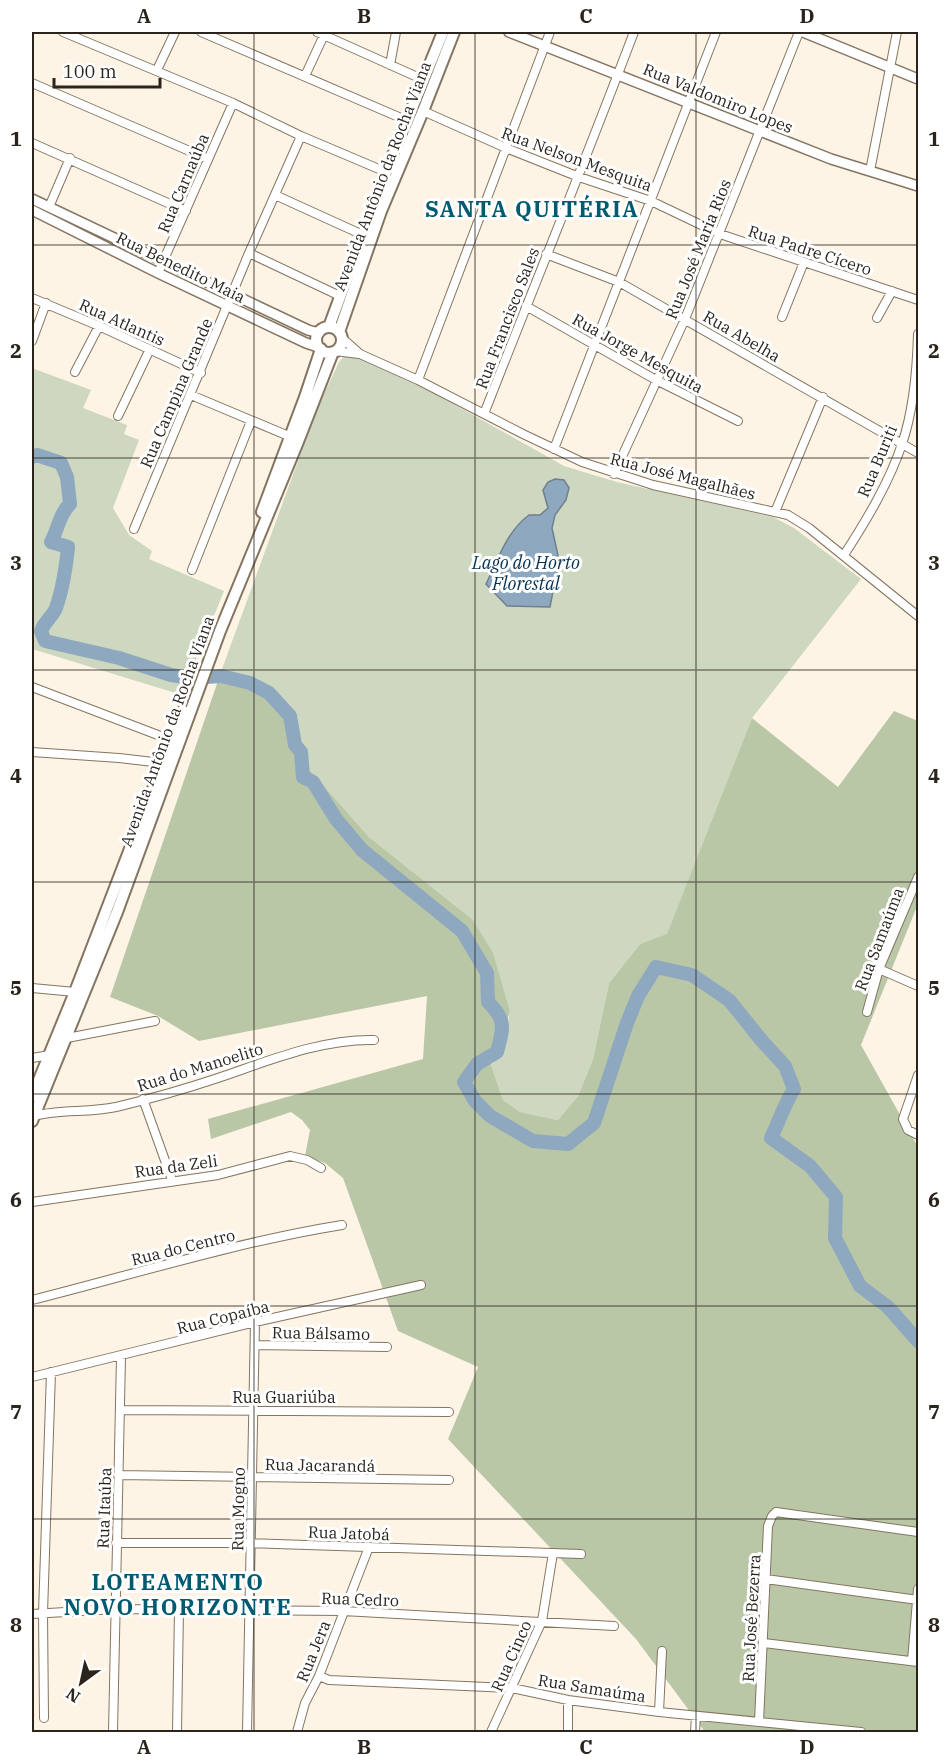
<svg xmlns="http://www.w3.org/2000/svg" width="950" height="1764" viewBox="0 0 950 1764" font-family="'IBM Plex Serif',serif">
<style>
.green{fill:#ced7c0}
.forest{fill:#bac7a7}
.water{fill:#8ea8bf;stroke:#70808e;stroke-width:1.5}
.lines{fill:none;stroke-linecap:round;stroke-linejoin:round}
.river{stroke:#8ea8bf;stroke-width:14}
.minor-casing{stroke:#847561;stroke-width:10}
.tertiary-casing{stroke:#847561;stroke-width:12}
.secondary-casing{stroke:#847561;stroke-width:14}
.minor{stroke:#fff;stroke-width:8}
.tertiary{stroke:#fff;stroke-width:9}
.secondary{stroke:#fff;stroke-width:10}
.grid{fill:none;stroke:#2a241c;stroke-width:1.5;stroke-opacity:0.55}
.labels{text-anchor:middle;stroke-width:6;stroke-linejoin:round;paint-order:stroke}
.street-label{font-size:16px;fill:#2a241c;stroke:#fff}
.water-label{font-size:18px;font-style:italic;fill:#053253;stroke:#fff}
.district-label{font-size:22px;font-weight:bold;letter-spacing:1.5px;fill:#015a70;stroke:#fff}
.neatline{fill:none;stroke:#2a241c;stroke-width:2}
.grid-label{font-size:20px;text-anchor:middle;font-weight:bold;fill:#2a241c}
</style>
<rect width="100%" height="100%" fill="#fef4e6"/>
<path class="green" d="M350,354L432,392L564,466L617,482L773,517L794,528L861,579L752,718L667,935L640,944L609,983L593,1059L578,1096L558,1120L520,1112L503,1100L491,1065L502,1052L510,1012L472,919L369,837L310,770L294,713L222,669L317,409L339,362L344,356Z
M32,368L91,390L83,408L127,425L124,434L139,440L113,508L129,535L152,551L149,559L224,591L182,695L32,649Z"/>
<path class="forest" d="M222,669L271,689L294,713L310,770L369,837L472,919L493,953L510,1012L491,1065L503,1100L520,1112L558,1120L578,1096L593,1059L609,983L640,944L667,934L752,718L838,787L894,711L918,721V904L861,1045L918,1147V1732H705L636,1639L448,1439L478,1367L398,1331L343,1178L325,1163L305,1156L310,1130L302,1120L291,1112L211,1139L208,1119L423,1059L427,996L199,1041L158,1016L110,997Z"/>
<path class="water" d="M555,479L564,480L569,488L566,500L555,515L552,528L559,560L550,607L507,606L486,584C498,559 507,531 529,515H540L548,508L543,490L548,482Z"/>
<g class="lines">
<path class="river" d="M32,457L37,455L61,463L67,477L70,504C59,514 58,530 51,542L68,547C66,567 63,588 56,608C53,616 45,621 41,631L45,641L119,658L171,675L192,678L221,676L250,683L269,693L290,716L295,745L301,752L303,777L313,782L336,819L362,850L462,931L487,973L488,1002C507,1020 503,1029 497,1052L477,1064L464,1082L475,1101L490,1116L533,1141L568,1144L594,1123L627,1023L638,996L656,967L692,975L729,1000L762,1041L785,1066L794,1089C784,1105 779,1121 771,1138L810,1166L836,1197L835,1238L860,1286L888,1307L918,1341"/>
<defs>
<path id="minor" d="M63,32L233,103L301,136L386,172
M201,32L408,121
M317,32L424,80
M390,65L396,32
M157,70L175,32
M305,76L324,35
M32,83L208,159
M423,111L506,148L579,177L651,201L720,234L918,300
M32,143L186,211
M870,171L897,32
M275,195L363,235
M49,207L70,158
M249,253L340,296
M546,254L619,282L918,453
M158,273L233,103
M32,298L99,326L201,373
M526,306L656,380L738,421
M782,317L804,262
M877,318L892,291
M342,338L360,354L418,380L523,434L582,462L653,485L788,515L809,528L918,616
M32,341L46,303
M335,351L359,354
M75,372L99,326
M418,380L550,32
M191,395L291,437
M484,414C534,286 586,159 634,32
M118,416L150,349
M554,449L716,32
M614,474L685,319L799,32
M775,512L823,397
M134,529L249,253L301,136
M844,555C866,521 889,483 902,444C914,409 917,371 918,334
M192,570L251,421
M32,687L171,740
M32,752L119,758L162,763
M879,969L918,986
M32,988L75,992
M867,1012L879,969L918,877
M67,1038L155,1021
M32,1058L50,1055
M918,1075L903,1119L908,1130L918,1135
M143,1099L172,1180
M34,1116C60,1109 89,1113 116,1107C150,1099 185,1089 218,1078C268,1061 320,1039 374,1040
M32,1202L218,1175L290,1156L307,1160L321,1168
M32,1300C135,1274 237,1242 342,1225
M255,1345L387,1347
M32,1377L255,1322L421,1285
M120,1410L449,1412
M118,1475L449,1480
M116,1543H250L581,1554
M766,1579L918,1600
M32,1614L115,1609L343,1611L614,1626
M764,1643L918,1662
M912,1661L918,1589
M319,1676L329,1680L512,1688L568,1700L659,1712L861,1732
M659,1712L662,1651
M44,1718L43,1613L51,1372
M759,1722L768,1526L772,1516L776,1512L918,1532
M113,1732L121,1357
M177,1732L179,1609
M247,1732L255,1322
M297,1732L305,1703L319,1676L369,1547
M491,1732L542,1621L553,1553
M568,1732V1700
M695,1732L696,1716"/>
<path id="tertiary" d="M509,32L831,159L918,186
M803,32L918,79
M32,199L308,330L319,333
M32,210L158,273L306,343L318,347"/>
<path id="secondary" d="M329,327L386,172L443,32
M316 340a13 13 0 1 1 26 0a13 13 0 1 1-26 0Z
M339,332L381,211L423,111L454,32
M262,512L305,397L321,349
M32,1097L75,992L183,711
M32,1121L117,912L220,631L297,444L333,352"/>
</defs>
<use href="#minor" class="minor-casing"/>
<use href="#tertiary" class="tertiary-casing"/>
<use href="#secondary" class="secondary-casing"/>
<use href="#minor" class="minor"/>
<use href="#tertiary" class="tertiary"/>
<use href="#secondary" class="secondary"/>
</g>
<path class="grid" d="M254,32V1732M475,32V1732M696,32V1732M32,245H918M32,458H918M32,670H918M32,882H918M32,1094H918M32,1306H918M32,1519H918"/>
<g class="labels">
<g class="street-label">
<text transform="translate(718 98) rotate(22)" y="6">Rua Valdomiro Lopes</text>
<text transform="translate(577 159) rotate(20)" y="6">Rua Nelson Mesquita</text>
<text transform="translate(382 176) rotate(-69)" y="6">Avenida Antônio da Rocha Viana</text>
<text transform="translate(183 183) rotate(-67)" y="6">Rua Carnaúba</text>
<text transform="translate(698 249) rotate(-68)" y="6">Rua José Maria Rios</text>
<text transform="translate(810 250) rotate(18)" y="6">Rua Padre Cícero</text>
<text transform="translate(181 267) rotate(26)" y="6">Rua Benedito Maia</text>
<text transform="translate(507 318) rotate(-69)" y="6">Rua Francisco Sales</text>
<text transform="translate(122 322) rotate(24)" y="6">Rua Atlantis</text>
<text transform="translate(742 336) rotate(30)" y="6">Rua Abelha</text>
<text transform="translate(638 353) rotate(29)" y="6">Rua Jorge Mesquita</text>
<text transform="translate(176 393) rotate(-67)" y="6">Rua Campina Grande</text>
<text transform="translate(877 461) rotate(-67)" y="6">Rua Buriti</text>
<text transform="translate(683 476) rotate(14)" y="6">Rua José Magalhães</text>
<text transform="translate(167 731) rotate(-70)" y="6">Avenida Antônio da Rocha Viana</text>
<text transform="translate(879 939) rotate(-69)" y="6">Rua Samaúma</text>
<text transform="translate(200 1067) rotate(-17)" y="6">Rua do Manoelito</text>
<text transform="translate(176 1166) rotate(-8)" y="6">Rua da Zeli</text>
<text transform="translate(183 1247) rotate(-14)" y="6">Rua do Centro</text>
<text transform="translate(223 1317) rotate(-14)" y="6">Rua Copaíba</text>
<text transform="translate(321 1333) rotate(1)" y="6">Rua Bálsamo</text>
<text x="284" y="1403">Rua Guariúba</text>
<text transform="translate(320 1465) rotate(1)" y="6">Rua Jacarandá</text>
<text transform="translate(104 1508) rotate(-88)" y="6">Rua Itaúba</text>
<text transform="translate(238 1509) rotate(-89)" y="6">Rua Mogno</text>
<text transform="translate(349 1533) rotate(2)" y="6">Rua Jatobá</text>
<text transform="translate(360 1599) rotate(2)" y="6">Rua Cedro</text>
<text transform="translate(751 1618) rotate(-87)" y="6">Rua José Bezerra</text>
<text transform="translate(313 1651) rotate(-68)" y="6">Rua Jera</text>
<text transform="translate(511 1656) rotate(-66)" y="6">Rua Cinco</text>
<text transform="translate(592 1688) rotate(9)" y="6">Rua Samaúma</text>
</g>
<g class="water-label">
<text x="526" y="569">Lago do Horto<tspan x="526" dy="21">Florestal</tspan></text>
</g>
<g class="district-label">
<text x="532" y="217">SANTA QUITÉRIA</text>
<text x="178" y="1590">LOTEAMENTO<tspan x="178" dy="25">NOVO HORIZONTE</tspan></text>
</g>
</g>
<rect width="950" height="1764" fill="none" stroke="#ffffff" stroke-width="66"/>
<g transform="translate(81 1683) rotate(213)" stroke="#ffffff" stroke-width="4.5" paint-order="stroke">
<path d="M0-4.5L10 22L0 15L-10 22Z" fill="#2a241c"/>
<text y="-9" font-size="16" font-weight="bold" text-anchor="middle" fill="#2a241c">N</text>
</g>
<path d="M54 78v9h106v-9" fill="none" stroke="#2a241c" stroke-width="3"/>
<text x="63" y="78" font-size="18" fill="#2a241c" stroke="#ffffff" stroke-width="4.5" paint-order="stroke">100 m</text>
<rect x="33" y="33" width="884" height="1698" class="neatline"/>
<g class="grid-label">
<text x="144" y="23">A</text>
<text x="364" y="23">B</text>
<text x="586" y="23">C</text>
<text x="807" y="23">D</text>
<text x="16" y="146">1</text>
<text x="934" y="146">1</text>
<text x="16" y="358">2</text>
<text x="934" y="358">2</text>
<text x="16" y="570">3</text>
<text x="934" y="570">3</text>
<text x="16" y="783">4</text>
<text x="934" y="783">4</text>
<text x="16" y="995">5</text>
<text x="934" y="995">5</text>
<text x="16" y="1207">6</text>
<text x="934" y="1207">6</text>
<text x="16" y="1419">7</text>
<text x="934" y="1419">7</text>
<text x="16" y="1632">8</text>
<text x="934" y="1632">8</text>
<text x="144" y="1754">A</text>
<text x="364" y="1754">B</text>
<text x="586" y="1754">C</text>
<text x="807" y="1754">D</text>
</g>
</svg>
